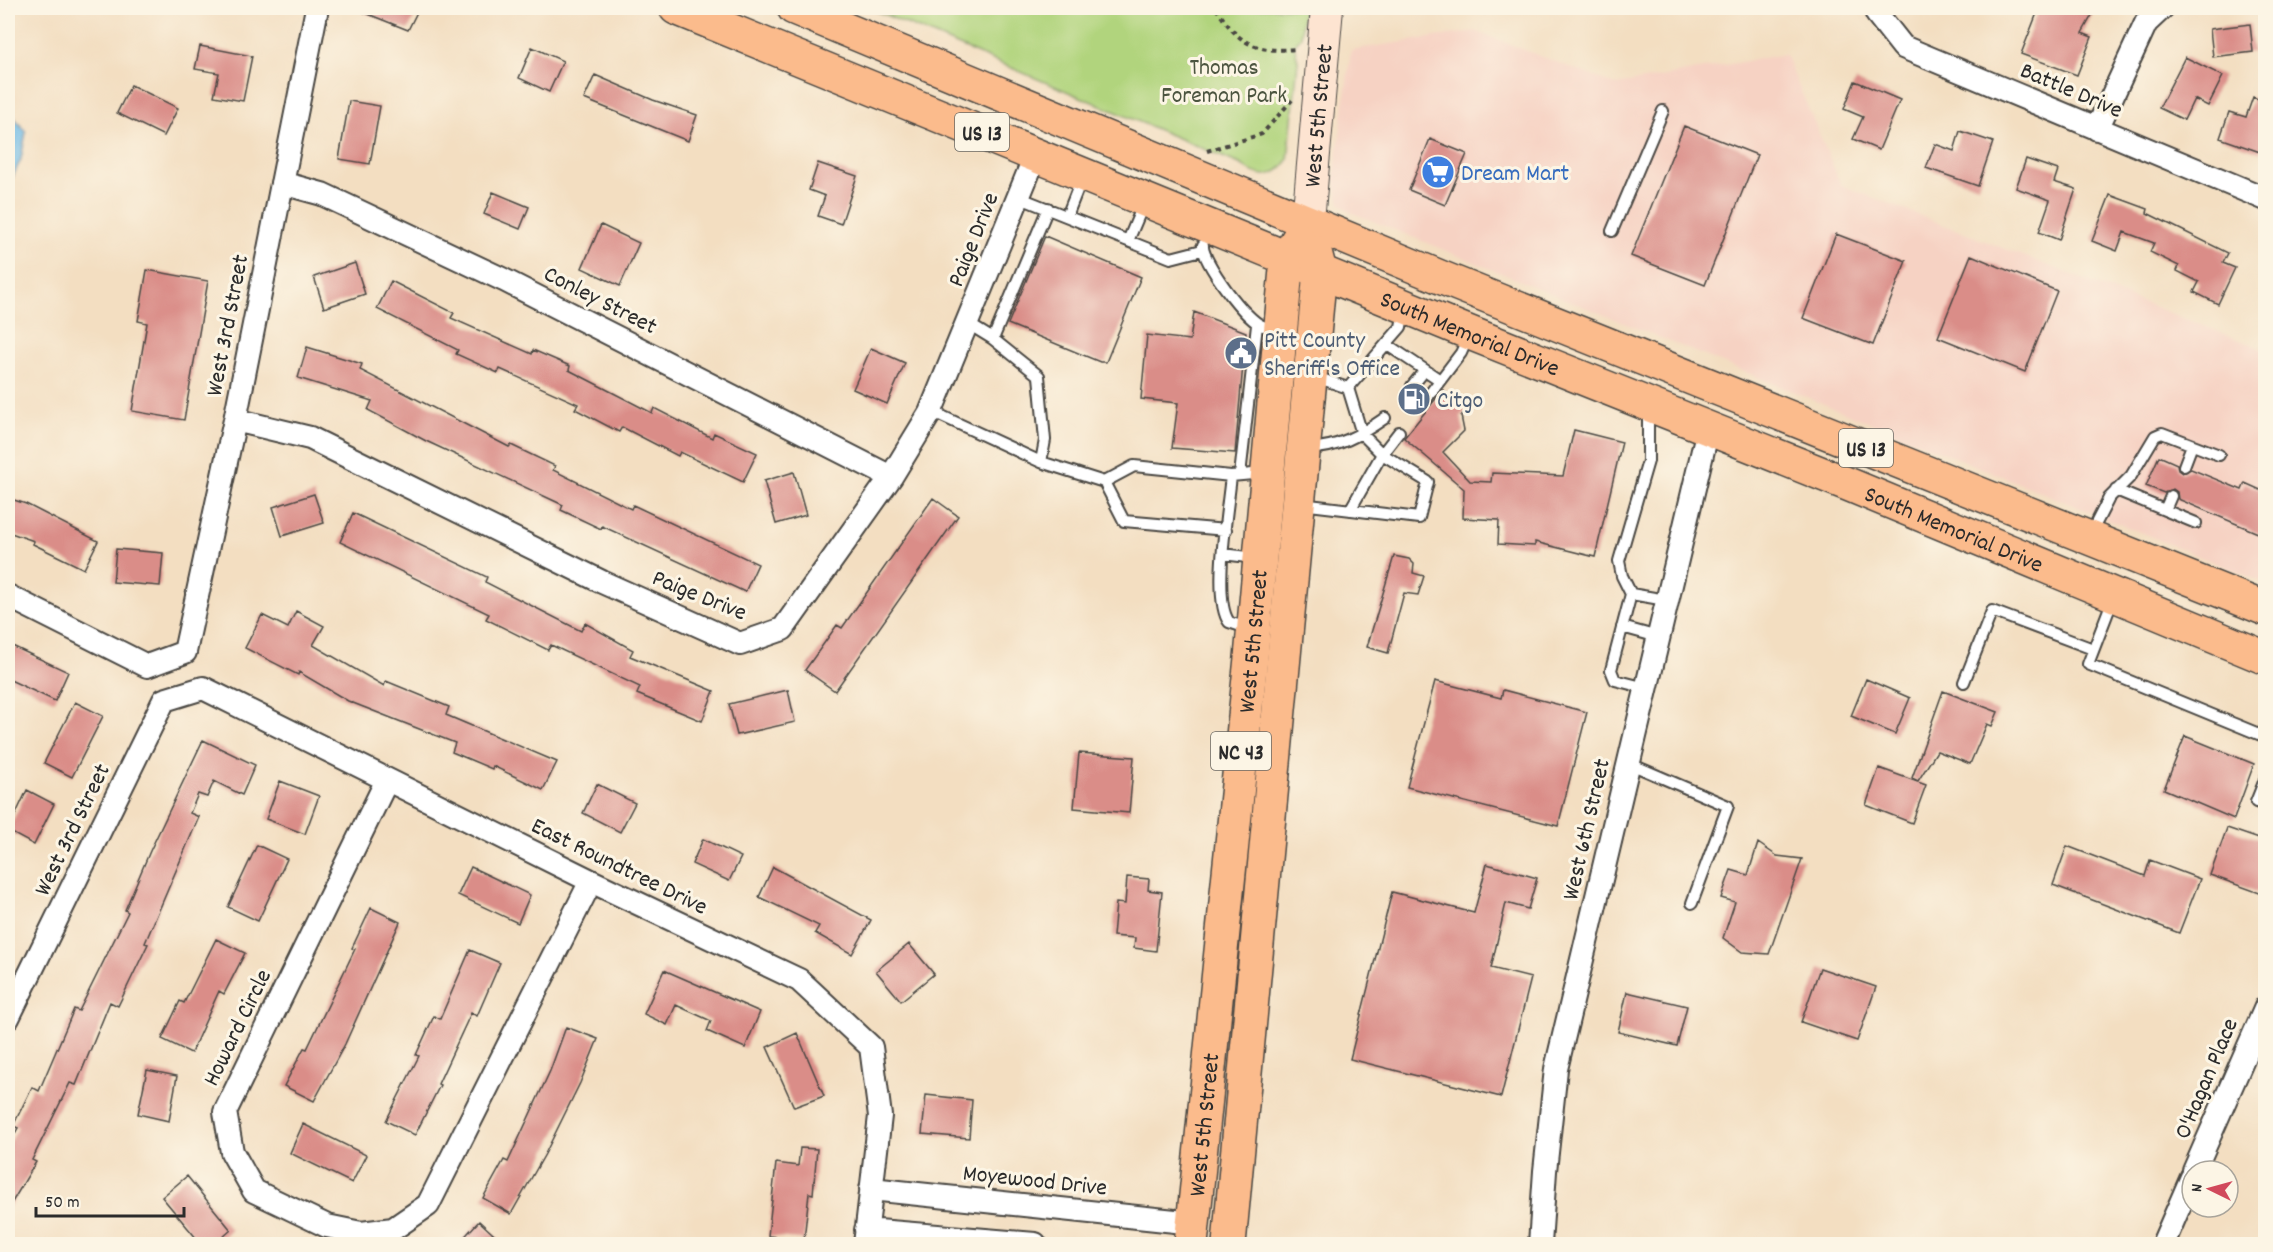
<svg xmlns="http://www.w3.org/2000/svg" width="2273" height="1252" viewBox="0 0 2273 1252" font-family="Dekko,sans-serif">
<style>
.built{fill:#f6d2c3}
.green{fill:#b1d47d;stroke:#6e8054;stroke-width:1.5}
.water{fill:#6dbae7;stroke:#4c7289;stroke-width:1.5}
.building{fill:#da8d88}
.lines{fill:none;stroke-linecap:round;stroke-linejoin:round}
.lane-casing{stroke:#494642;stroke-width:14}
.street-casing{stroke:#494642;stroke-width:26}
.secondary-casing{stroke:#494642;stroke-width:34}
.primary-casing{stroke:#494642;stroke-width:36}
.path{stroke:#494642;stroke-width:4;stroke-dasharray:4.5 4.5;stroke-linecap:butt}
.lane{stroke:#fff;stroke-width:10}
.street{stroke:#fff;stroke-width:22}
.secondary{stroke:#fde4d1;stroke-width:32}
.primary{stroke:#fbbb8c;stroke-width:33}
.labels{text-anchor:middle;stroke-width:6;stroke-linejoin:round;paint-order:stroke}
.shield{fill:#fcf5e5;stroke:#6a6863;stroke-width:1.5}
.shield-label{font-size:22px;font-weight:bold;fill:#2b2b2b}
.park-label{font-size:24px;fill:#4c5540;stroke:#fcf5e5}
.street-label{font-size:24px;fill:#2b2b2b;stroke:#fcf5e5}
.shop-label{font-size:24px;fill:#366cbe;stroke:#fcf5e5;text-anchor:start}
.service-label{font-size:24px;fill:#4e5e75;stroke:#fcf5e5;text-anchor:start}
</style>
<rect width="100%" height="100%" fill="#fcf5e5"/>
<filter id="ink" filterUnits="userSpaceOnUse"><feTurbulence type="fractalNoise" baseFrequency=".0167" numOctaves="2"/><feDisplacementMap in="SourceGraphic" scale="12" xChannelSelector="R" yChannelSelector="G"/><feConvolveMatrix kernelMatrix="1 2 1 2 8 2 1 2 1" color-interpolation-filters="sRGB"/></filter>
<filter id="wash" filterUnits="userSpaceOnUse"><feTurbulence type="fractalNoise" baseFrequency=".008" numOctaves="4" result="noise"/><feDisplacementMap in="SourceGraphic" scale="24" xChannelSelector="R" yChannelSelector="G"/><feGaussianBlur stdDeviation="1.35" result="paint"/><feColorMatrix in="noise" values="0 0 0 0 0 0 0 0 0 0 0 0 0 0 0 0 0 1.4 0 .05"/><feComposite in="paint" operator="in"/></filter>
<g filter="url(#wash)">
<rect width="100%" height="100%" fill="#f3dec1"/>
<path class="built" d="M1475,31L1616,85L1785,54L1841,185L2265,350V583L1348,211L1340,203L1334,180L1351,50Z"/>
<path class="green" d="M869,8H1303L1301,37L1294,45L1298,61L1288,160C1275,179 1259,179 1242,165Z"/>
<path class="water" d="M8,110L26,132L21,159L8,187Z"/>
<g id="blocks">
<path class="building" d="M353,8H419L408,30Z
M2039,8H2096L2082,33L2092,37L2077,75L2021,54Z
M2250,24L2253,52L2213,57L2210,29Z
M200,46L252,56L243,101L214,96L219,73L195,69Z
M532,47L563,61L549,92L519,78Z
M2185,57L2223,76L2208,106L2194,99L2184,120L2159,108Z
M595,75L653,100L697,115L688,141L584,99Z
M1855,81L1900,100L1879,150L1853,139L1863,117L1844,109Z
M131,85L178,108L164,136L117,113Z
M2253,97L2265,102V136L2260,152L2220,138L2229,112L2246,117Z
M349,101L380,106L370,164L339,159Z
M1684,126L1757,155L1705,285L1631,256Z
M1960,131L1993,142L1978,186L1926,168L1935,144L1954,151Z
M1430,139L1467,154L1445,205L1409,190Z
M2026,159L2058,170L2054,182L2076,189L2059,240L2039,232L2050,200L2016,188Z
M818,163L857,176L841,224L818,216L825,196L809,190Z
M493,192L529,207L520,229L484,214Z
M2110,195L2148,209L2147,213L2228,253L2223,263L2235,268L2218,304L2194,292L2199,282L2177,271L2179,266L2150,252L2154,243L2124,232L2117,251L2092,241Z
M601,225L639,243L620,286L582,268Z
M1836,234L1906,261L1873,345L1803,318Z
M1045,236L1141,277L1106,362H1100L1008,324Z
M1971,255L2057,291L2025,372L1938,337Z
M355,263L365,294L324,308L314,277Z
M147,270L208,281L184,420L132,411L147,323L138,321Z
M391,281L454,313L451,318L532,354L533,350L570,366L569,370L652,413L654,408L712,438L714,433L757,453L743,482L680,452L678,456L622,427L619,432L575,409L578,404L500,369L498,373L456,354L458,350L377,309Z
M1194,312L1246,332L1235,453L1172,448L1178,403L1141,399L1147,335L1190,340Z
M307,347L362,364L360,370L509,447L511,445L555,466L553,470L631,509L633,505L758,564L745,592L602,526L601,529L561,510L563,505L426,441L368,410L372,401L298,378Z
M871,348L905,363L887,404L853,389Z
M1443,390L1466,411L1461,416L1464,431L1443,452L1470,481L1491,482L1492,473L1563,476L1574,430L1622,442L1595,557L1535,542V546L1498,544L1499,520L1463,518L1464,489L1404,438Z
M2159,456L2177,464L2178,470L2182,473L2191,469L2242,490L2245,483L2265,492V536L2178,499L2177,492L2173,489L2164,493L2146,486Z
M794,472L806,515L776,524L764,481Z
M314,494L324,523L282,536L273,507Z
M8,498L26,504L98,541L84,569L33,544L34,541L8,532Z
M933,498L958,516L835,691L805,670L837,625L842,628Z
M353,513L487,577L485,582L581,631L585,623L633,650L630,656L714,691L702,721L637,694L640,687L551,645L548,650L486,619L489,614L340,542Z
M116,549L163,553L160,586L113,582Z
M1394,556L1409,559L1414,564L1413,573L1424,576L1418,595L1404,593L1388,653L1367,647Z
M296,611L324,626L313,645L384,686L386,681L449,707L446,715L557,762L543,790L493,766L492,769L452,752L455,743L348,701L299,672L298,675L245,648L262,615L288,628Z
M8,644L68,672L55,701L8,679Z
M1866,679L1910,698L1895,734L1851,716Z
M1435,681L1501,698L1503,690L1587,712L1558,826L1407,787Z
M788,690L795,722L737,735L729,704Z
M1943,691L1998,712L1992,726L1987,724L1970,764L1937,751L1918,781L1912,778Z
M75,702L103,716L72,777L44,763Z
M2185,736L2254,764L2234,819L2164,789Z
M203,740L255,765L242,795L214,781L207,797L198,794L190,813L199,817L145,943L148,944L118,1006L110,1002L76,1085L70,1083L32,1160L36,1162L8,1209V1146L18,1128L13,1126L32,1087L39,1091L74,1009L79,1011L128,912L125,910L150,851Z
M1079,753L1134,757L1129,813L1074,808Z
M1879,768L1926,785L1912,823L1866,805Z
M280,781L319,796L305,834L266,819Z
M597,784L635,803L620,832L583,813Z
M27,790L54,804L34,845L8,831Z
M2227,828L2265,841V895L2210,875Z
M703,839L741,857L729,881L692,864Z
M1758,843L1777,856L1802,859L1769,954L1742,952L1723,938L1735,902L1721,898L1731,870L1748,875Z
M257,845L287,859L258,921L228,907Z
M2067,846L2145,876L2150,860L2200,879L2179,933L2053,885Z
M1487,864L1537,878L1528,909L1506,903L1491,968L1531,978L1501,1097L1350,1059L1392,892L1474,913Z
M471,867L530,895L518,923L458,895Z
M773,867L871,920L852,954L815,933L819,926L759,897Z
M1127,877L1149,879L1148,890L1162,892L1156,951L1134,948L1135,938L1113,936L1116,903L1125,904Z
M371,908L400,922L345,1044L314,1101L284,1086L304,1048L307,1049L355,949L352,948Z
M216,939L245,953L224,994L219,991L191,1053L162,1039L180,1001L184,1003Z
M909,944L934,974L901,1001L876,971Z
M470,950L500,963L477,1016L471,1013L438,1084L440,1085L415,1135L386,1121L419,1056L416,1055L434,1016L440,1019Z
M1820,968L1876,987L1857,1041L1801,1022Z
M664,970L760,1012L745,1048L707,1031L711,1021L676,1005L667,1025L644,1014Z
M1627,992L1687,1006L1677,1046L1618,1032Z
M566,1027L598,1039L580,1083L545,1154L511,1214L483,1198L504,1160L508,1162L550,1071Z
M797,1033L824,1096L794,1107L767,1047Z
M147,1070L177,1076L169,1121L138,1114Z
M926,1095L972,1100L969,1138L922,1134Z
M303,1124L366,1155L352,1183L290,1153Z
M800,1148L817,1149L813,1194L809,1193L804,1240L768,1236L776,1163L798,1166Z
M187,1176L231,1230L214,1245H202L162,1197Z
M479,1221L505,1245H457Z"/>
</g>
</g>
<g filter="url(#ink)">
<use href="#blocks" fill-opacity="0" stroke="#494642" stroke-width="1.5"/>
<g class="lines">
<defs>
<path id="lane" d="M1018,197L1171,258L1202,250
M1067,216L1082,178
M1612,231L1663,111
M1128,241L1144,203
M1203,245C1201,260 1247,322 1263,326
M967,323L993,339
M1386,344L1440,380
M1313,376L1348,388
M1412,386L1425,370
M1426,399L1461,353L1469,335
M931,411L1041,462L1045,440L1039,376L993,339L1048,208
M1399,432L1382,454L1362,434L1348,388L1401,327L1404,310
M1306,448C1335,450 1362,434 1385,418
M1041,462L1104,482L1134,466L1231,476
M2184,466L2192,445
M1240,475L1257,325
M1104,482L1124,521L1226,530
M2116,490L2196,523
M1301,504L1419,518L1428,482L1382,454L1350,510
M2165,510L2171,496
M2090,535L2109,498L2131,476L2155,436L2162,433L2219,455
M1223,554L1256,558
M1631,594L1622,576L1619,561L1648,461V420L1651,410
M2113,599L2088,664L2266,737
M1622,627L1658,637
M1250,629L1229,622C1212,600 1228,507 1231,476L1264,473
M1964,682L1992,611L2093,649
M1646,688L1615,680L1611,670L1631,594L1666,600
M1628,763L1728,806L1692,903
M2266,777L2256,802L2266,805"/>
<path id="street" d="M1876,8L1877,14L1903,47L2266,199
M2097,129L2146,23L2162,8
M282,183L322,194L504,280L891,477
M235,420L310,438L602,582L740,644L783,629L891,477L930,413L1036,154
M8,596L147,666L185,652L235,420L317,8
M387,780L225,1112L232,1152L254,1191L327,1226L361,1233L393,1229L428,1205L591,881
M8,1018L164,700L203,688L591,881L799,980L871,1047L880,1116L865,1244
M2194,1171L2266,1007
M871,1189L1194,1223
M866,1230L1035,1244
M1540,1244L1545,1171L1556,1069L1708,429
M2163,1244L2192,1177"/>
<g id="secondary">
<path id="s1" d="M1308,221L1327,8"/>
</g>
<g id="primary">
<path id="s2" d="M676,8L1470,333L1850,485L2266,658"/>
<path d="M794,8L1440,277L2266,609"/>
<path id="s3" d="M1191,1244L1251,658L1287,258L1298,239"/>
<path d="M1229,1244L1320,271L1315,252"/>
</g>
</defs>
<use href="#lane" class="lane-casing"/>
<use href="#street" class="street-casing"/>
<use href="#secondary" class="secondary-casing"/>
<use href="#primary" class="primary-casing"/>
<path class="path" d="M1216,8C1238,43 1254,53 1296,49
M1207,151L1262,134L1292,100"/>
<use href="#lane" class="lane"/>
<use href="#street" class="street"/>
<use href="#secondary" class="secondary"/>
<use href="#primary" class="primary"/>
</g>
</g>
<defs>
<symbol id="supermarket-disc" viewBox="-11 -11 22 22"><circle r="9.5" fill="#3f7fe0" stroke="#fcf5e5"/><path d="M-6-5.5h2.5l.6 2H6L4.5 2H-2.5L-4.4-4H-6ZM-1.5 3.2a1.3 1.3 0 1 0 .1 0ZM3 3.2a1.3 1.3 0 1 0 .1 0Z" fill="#fff"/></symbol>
<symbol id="civic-disc" viewBox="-11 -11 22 22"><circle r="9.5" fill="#5c6f8a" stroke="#fcf5e5"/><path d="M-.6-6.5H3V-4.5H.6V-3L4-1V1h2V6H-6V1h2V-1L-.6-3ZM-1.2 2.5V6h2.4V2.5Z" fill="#fff"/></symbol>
<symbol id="fuel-disc" viewBox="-11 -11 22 22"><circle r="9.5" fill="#5c6f8a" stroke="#fcf5e5"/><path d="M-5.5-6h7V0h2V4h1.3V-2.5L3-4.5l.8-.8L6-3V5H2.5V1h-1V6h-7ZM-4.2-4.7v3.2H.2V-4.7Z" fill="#fff"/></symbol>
</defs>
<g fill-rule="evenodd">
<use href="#supermarket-disc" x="1419" y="153" width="38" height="38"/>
<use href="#civic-disc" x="1222" y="334" width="38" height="38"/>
<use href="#fuel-disc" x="1395" y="380" width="38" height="38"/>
</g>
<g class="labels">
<g class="shield">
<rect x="955" y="113" width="54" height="38" rx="4.5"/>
<rect x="1839" y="429" width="54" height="38" rx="4.5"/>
<rect x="1211" y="732" width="60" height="38" rx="4.5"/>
</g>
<g class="shield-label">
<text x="982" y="140">US 13</text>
<text x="1866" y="456">US 13</text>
<text x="1241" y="759">NC 43</text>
</g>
<g class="park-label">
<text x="1224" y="74">Thomas<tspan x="1224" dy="28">Foreman Park</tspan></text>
</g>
<g class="street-label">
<text transform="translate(2072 89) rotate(23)" y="8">Battle Drive</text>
<text dy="8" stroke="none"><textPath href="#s1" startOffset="106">West 5th Street</textPath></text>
<text transform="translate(972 239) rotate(-68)" y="8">Paige Drive</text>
<text transform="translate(601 299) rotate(27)" y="8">Conley Street</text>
<text transform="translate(226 325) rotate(-79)" y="8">West 3rd Street</text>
<text dy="8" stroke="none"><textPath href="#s2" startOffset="858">South Memorial Drive</textPath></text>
<text dy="8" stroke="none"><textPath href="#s2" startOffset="1380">South Memorial Drive</textPath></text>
<text transform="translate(700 594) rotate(22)" y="8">Paige Drive</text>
<text dy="8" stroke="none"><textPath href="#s3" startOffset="606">West 5th Street</textPath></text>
<text transform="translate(71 829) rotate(-64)" y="8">West 3rd Street</text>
<text transform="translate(1585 829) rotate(-77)" y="8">West 6th Street</text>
<text transform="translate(620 865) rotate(26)" y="8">East Roundtree Drive</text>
<text transform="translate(236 1027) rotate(-64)" y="8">Howard Circle</text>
<text transform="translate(2205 1078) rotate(-67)" y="8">O'Hagan Place</text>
<text dy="8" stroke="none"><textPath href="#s3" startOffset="120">West 5th Street</textPath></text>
<text transform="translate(1035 1179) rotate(6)" y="8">Moyewood Drive</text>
</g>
<g class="shop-label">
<text x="1461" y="180">Dream Mart</text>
</g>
<g class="service-label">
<text x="1264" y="347">Pitt County<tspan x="1264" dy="28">Sheriff's Office</tspan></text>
<text x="1437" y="407">Citgo</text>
</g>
</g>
<rect width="2273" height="1252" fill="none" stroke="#fcf5e5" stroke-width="30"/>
<g transform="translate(2210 1189) rotate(275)"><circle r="28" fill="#fcf5e5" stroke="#a8a49b" stroke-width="1.5"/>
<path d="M0-4.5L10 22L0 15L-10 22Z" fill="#d1495b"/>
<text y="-9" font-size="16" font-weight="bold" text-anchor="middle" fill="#2b2b2b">N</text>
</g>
<path d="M36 1207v9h148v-9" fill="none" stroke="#2b2b2b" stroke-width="3"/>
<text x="45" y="1207" font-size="18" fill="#2b2b2b" stroke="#fcf5e5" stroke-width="4.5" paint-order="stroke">50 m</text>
</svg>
